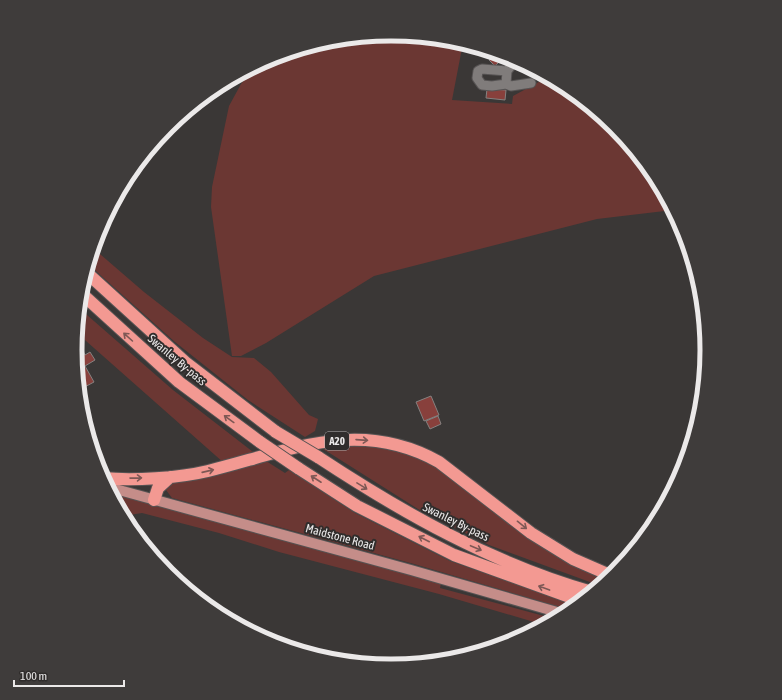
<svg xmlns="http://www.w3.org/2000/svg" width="782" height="700" viewBox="0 0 782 700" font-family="'Asap Condensed',sans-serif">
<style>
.green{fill:#6b3733}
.building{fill:#88403c;stroke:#858180}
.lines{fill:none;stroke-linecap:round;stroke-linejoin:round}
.minor-casing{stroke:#565353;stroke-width:11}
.major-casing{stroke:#565353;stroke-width:12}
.highway-casing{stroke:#565353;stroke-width:14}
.minor{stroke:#807c7b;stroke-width:9}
.major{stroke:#c58d89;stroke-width:10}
.highway{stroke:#f39992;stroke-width:12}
.highway-bridge-casing{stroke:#565353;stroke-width:14;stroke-linecap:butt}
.highway-bridge{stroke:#f39992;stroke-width:12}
.oneway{stroke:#7e5855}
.labels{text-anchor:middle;stroke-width:4;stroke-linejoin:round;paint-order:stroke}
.shield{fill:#302d2c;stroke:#b3b1b0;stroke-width:1}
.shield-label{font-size:11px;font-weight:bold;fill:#ebe9e9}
.street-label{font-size:12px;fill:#ebe9e9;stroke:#302d2c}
.rim{fill:none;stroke:#ebe9e9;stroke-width:5}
</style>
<rect width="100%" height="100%" fill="#3a3736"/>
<path class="green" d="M391,34L453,40L463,43L452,100L512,104L513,96L548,77C588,99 628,136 654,175C661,186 667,198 673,210L597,219L374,276L266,343L241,356H232L211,207L212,187L229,106L241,84L255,66L270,58L330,40Z
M93,248L144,292L203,338L232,357L254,358L271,372L309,415L318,419L315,431L305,437L248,400L175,342L88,264Z
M79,308L173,390L257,455L224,463L77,333Z
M363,444L397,450L429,462L608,579L598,585L489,545L418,509L320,447Z
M266,461L285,473L289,470L355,513L450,561L576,605L570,610L414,564L172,498L166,490L171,482Z
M111,492L441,583L440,588L555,619L544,625L439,594L279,552L219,533L142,513L123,516Z"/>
<path class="building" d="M495,54L501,60L495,66L489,60Z
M520,63L535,70L521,71Z
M487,89L506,90L505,100L486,98Z
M78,342L85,355L90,352L95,360L85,366L94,382L79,390L75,350L76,343Z
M431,396L439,415L424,421L416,402Z
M82,415L90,417L87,431Z
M438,416L441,424L430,429L426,421Z
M87,432L94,434L91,446Z"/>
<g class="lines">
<defs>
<path id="minor" d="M516,60L507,71L506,84L511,86L531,83
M506,84L492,86L482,85L477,78L478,71L482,69L507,71"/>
<path id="major" d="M108,487L411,570L564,614"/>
<path id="highway" d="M86,272L185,362L276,432
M81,293L179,382L260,442
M318,457C403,513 493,564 592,592
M298,468L357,506L454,555L581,601
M103,478C133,481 179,478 208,471C289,451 359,417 439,462L531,533L573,559L612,576
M154,500L158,488L170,477"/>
</defs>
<use href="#minor" class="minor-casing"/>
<use href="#major" class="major-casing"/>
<use href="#highway" class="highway-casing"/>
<use href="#minor" class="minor"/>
<use href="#major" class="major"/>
<use href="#highway" class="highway"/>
<defs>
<path id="highway-bridge" d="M276,432L318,457
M260,442L298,468"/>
</defs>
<use href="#highway-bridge" class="highway-bridge-casing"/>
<use href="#highway-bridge" class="highway-bridge"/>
</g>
<defs><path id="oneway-shaft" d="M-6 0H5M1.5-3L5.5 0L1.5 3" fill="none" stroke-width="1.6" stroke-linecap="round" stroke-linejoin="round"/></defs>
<g class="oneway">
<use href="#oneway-shaft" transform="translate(128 337) rotate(-138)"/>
<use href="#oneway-shaft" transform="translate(229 419) rotate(-144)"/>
<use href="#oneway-shaft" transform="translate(362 440) rotate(4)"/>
<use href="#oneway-shaft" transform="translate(208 471) rotate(-13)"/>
<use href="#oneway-shaft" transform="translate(136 478) rotate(-1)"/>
<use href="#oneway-shaft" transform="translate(316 479) rotate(-147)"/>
<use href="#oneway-shaft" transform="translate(362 486) rotate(32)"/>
<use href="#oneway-shaft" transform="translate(522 525) rotate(39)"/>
<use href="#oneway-shaft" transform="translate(424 539) rotate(-153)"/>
<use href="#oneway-shaft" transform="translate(476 548) rotate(23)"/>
<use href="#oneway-shaft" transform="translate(544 588) rotate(-160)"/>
</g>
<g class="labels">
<rect class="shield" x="325" y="432" width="24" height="18" rx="3"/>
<g class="shield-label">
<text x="337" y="445">A20</text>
</g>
<g class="street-label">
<text transform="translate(177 360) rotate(40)" y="4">Swanley By-pass</text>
<text transform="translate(456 522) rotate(26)" y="4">Swanley By-pass</text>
<text transform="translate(340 537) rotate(15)" y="4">Maidstone Road</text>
</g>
</g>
<path d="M0 0H782V700H0ZM82 350a309 309 0 1 1 618 0a309 309 0 1 1-618 0Z" fill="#3f3c3b" fill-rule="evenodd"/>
<path class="rim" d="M82 350a309 309 0 1 1 618 0a309 309 0 1 1-618 0Z"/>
<path d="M14 680v6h110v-6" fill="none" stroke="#ebe9e9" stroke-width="2"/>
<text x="20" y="680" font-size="12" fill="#ebe9e9" stroke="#302d2c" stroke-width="3" paint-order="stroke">100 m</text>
</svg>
